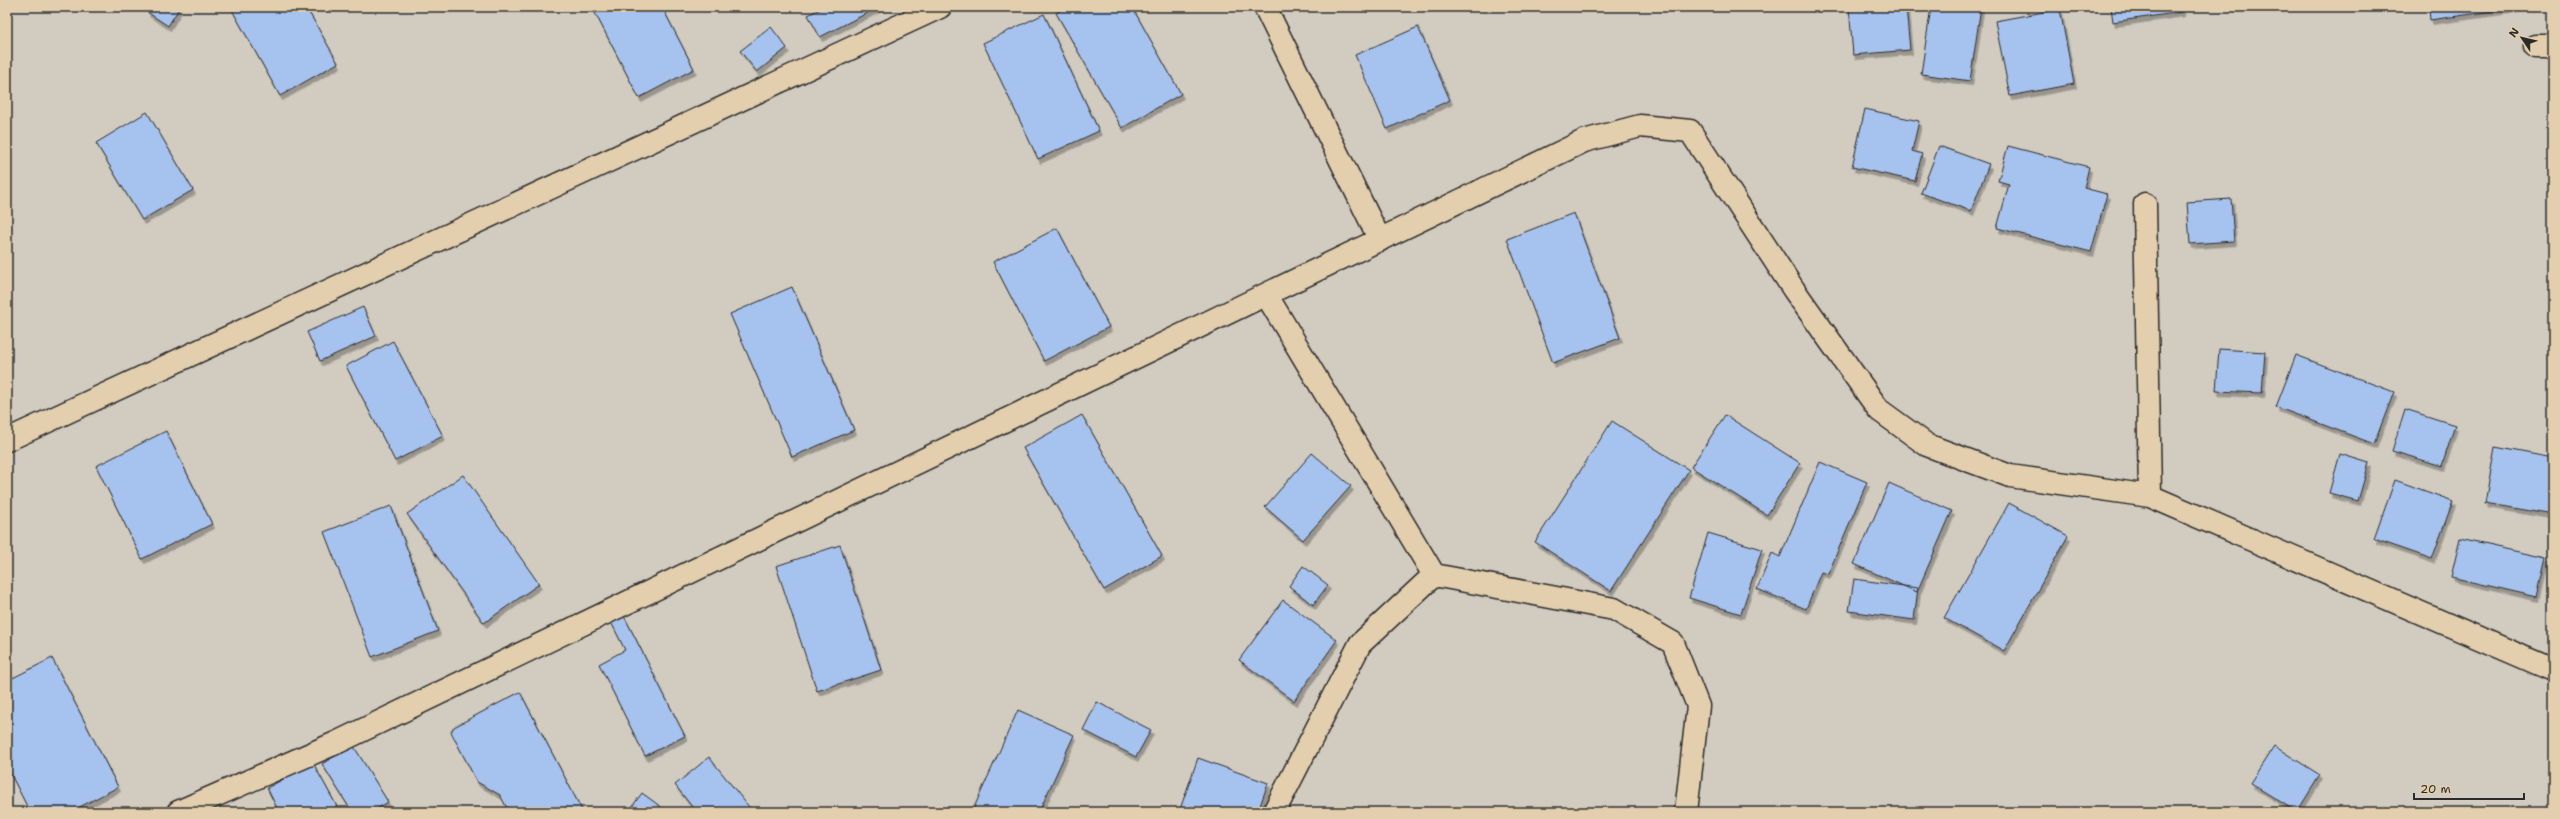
<svg xmlns="http://www.w3.org/2000/svg" width="2560" height="819" viewBox="0 0 2560 819" font-family="'Shantell Sans',sans-serif">
<style>
.building{fill:#a6c2ee;stroke:#2b2b2b;filter:url(#shadow)}
.lines{fill:none;stroke-linecap:round;stroke-linejoin:round}
.minor-casing{stroke:#2b2b2b;stroke-width:25}
.minor{stroke:#e3cfad;stroke-width:22}
</style>
<defs>
<filter id="shadow"><feDropShadow dx="2.5" dy="4.5" stdDeviation="0" flood-color="#0004"/></filter>
</defs>
<rect width="100%" height="100%" fill="#d1cbc0"/>
<filter id="ink" filterUnits="userSpaceOnUse"><feTurbulence type="fractalNoise" baseFrequency=".025" numOctaves="2"/><feDisplacementMap in="SourceGraphic" scale="8" xChannelSelector="R" yChannelSelector="G"/><feConvolveMatrix kernelMatrix="1 2 1 2 8 2 1 2 1" color-interpolation-filters="sRGB"/></filter>
<g filter="url(#ink)">
<path class="building" d="M151,7H180L168,26L147,12Z
M238,7H306L338,63L280,96L232,10Z
M592,7H662L694,69L639,98Z
M824,7H879L820,37L808,15Z
M1066,7H1132L1181,94L1122,128L1056,13Z
M1849,7H1906L1910,50L1853,55Z
M1931,7H1981L1970,81L1921,74Z
M2111,7H2182V12L2113,22Z
M2429,7H2521L2430,20Z
M2060,9L2074,84L2010,96L1995,21Z
M1044,14L1099,131L1038,159L983,43Z
M771,27L787,48L757,72L740,51Z
M1418,27L1450,100L1387,129L1355,55Z
M1865,109L1919,121L1912,151L1922,154L1915,181L1852,167Z
M147,112L193,190L142,220L96,143Z
M1939,146L1989,164L1971,211L1921,193Z
M2008,146L2089,167L2084,188L2107,194L2091,252L1997,228L2009,184L1998,181Z
M2231,199L2234,241L2190,244L2187,202Z
M1574,213L1620,338L1553,363L1507,239Z
M1057,228L1109,327L1044,361L993,262Z
M792,287L854,430L792,457L730,314Z
M363,307L376,336L320,361L307,332Z
M393,341L443,436L395,461L346,366Z
M2219,349L2265,352L2262,393L2216,391Z
M2296,355L2394,392L2374,444L2276,407Z
M2405,409L2455,425L2442,466L2392,451Z
M1082,415L1162,556L1104,590L1023,448Z
M1725,415L1800,463L1767,515L1691,467Z
M1612,421L1689,470L1611,591L1535,542Z
M166,431L212,524L142,559L96,466Z
M2495,447L2553,458V515L2485,503Z
M1312,453L1351,486L1303,540L1265,507Z
M2340,454L2369,463L2358,501L2329,493Z
M1820,462L1867,482L1828,574L1821,572L1806,609L1757,589L1772,553L1780,557Z
M463,475L539,584L484,623L407,514Z
M2395,480L2453,501L2432,559L2374,539Z
M1889,483L1952,511L1917,592L1854,564Z
M2009,503L2068,536L2004,651L1944,618Z
M391,506L438,631L372,657L324,532Z
M1708,533L1762,549L1741,614L1689,598Z
M2460,539L2546,558L2537,597L2451,577Z
M840,545L881,670L817,691L776,566Z
M1303,566L1328,585L1313,605L1289,586Z
M1854,579L1918,588L1914,620L1849,611Z
M1283,600L1337,640L1294,701L1239,660Z
M624,616L685,736L645,756L599,664L625,650L611,622Z
M52,658L118,787L70,812H30L7,767V681Z
M520,692L583,812H509L500,795L477,782L451,732L454,727Z
M1097,702L1151,730L1136,757L1083,730Z
M1018,710L1074,735L1039,812H972Z
M353,745L388,802L372,812H352L322,764Z
M2274,746L2320,775L2297,812L2250,783Z
M709,757L753,812H696L675,785Z
M1198,758L1268,783L1258,812H1179Z
M313,763L340,812H279L267,788Z
M642,793L668,812H628Z"/>
<g class="lines">
<defs>
<path id="minor" d="M1265,7L1380,240
M2535,46H2553
M2145,204L2150,496
M1267,296L1434,575L1614,609L1673,643L1698,706L1686,812
M7,440L940,7
M178,812L338,742L1584,141L1640,126L1690,131L1794,290L1879,410L1927,445L2010,476L2150,496L2553,670
M1274,812L1360,644L1434,575"/>
</defs>
<use href="#minor" class="minor-casing"/>
<use href="#minor" class="minor"/>
</g>
</g>
<rect width="2560" height="819" fill="none" stroke="#e3cfad" stroke-width="24"/>
<rect x="12" y="12" width="2536" height="795" fill="none" stroke="#2b2b2b" stroke-width="1.5" filter="url(#ink)"/>
<g transform="translate(2522 38) rotate(305)" stroke="#e3cfad" stroke-width="3" paint-order="stroke">
<path d="M0-3L7 15L0 10L-7 15Z" fill="#2b2b2b"/>
<text y="-6" font-size="11" font-weight="bold" text-anchor="middle" fill="#2b2b2b">N</text>
</g>
<path d="M2414 793v6h110v-6" fill="none" stroke="#2b2b2b" stroke-width="2"/>
<text x="2420" y="793" font-size="12" fill="#2b2b2b" stroke="#e3cfad" stroke-width="3" paint-order="stroke">20 m</text>
</svg>
